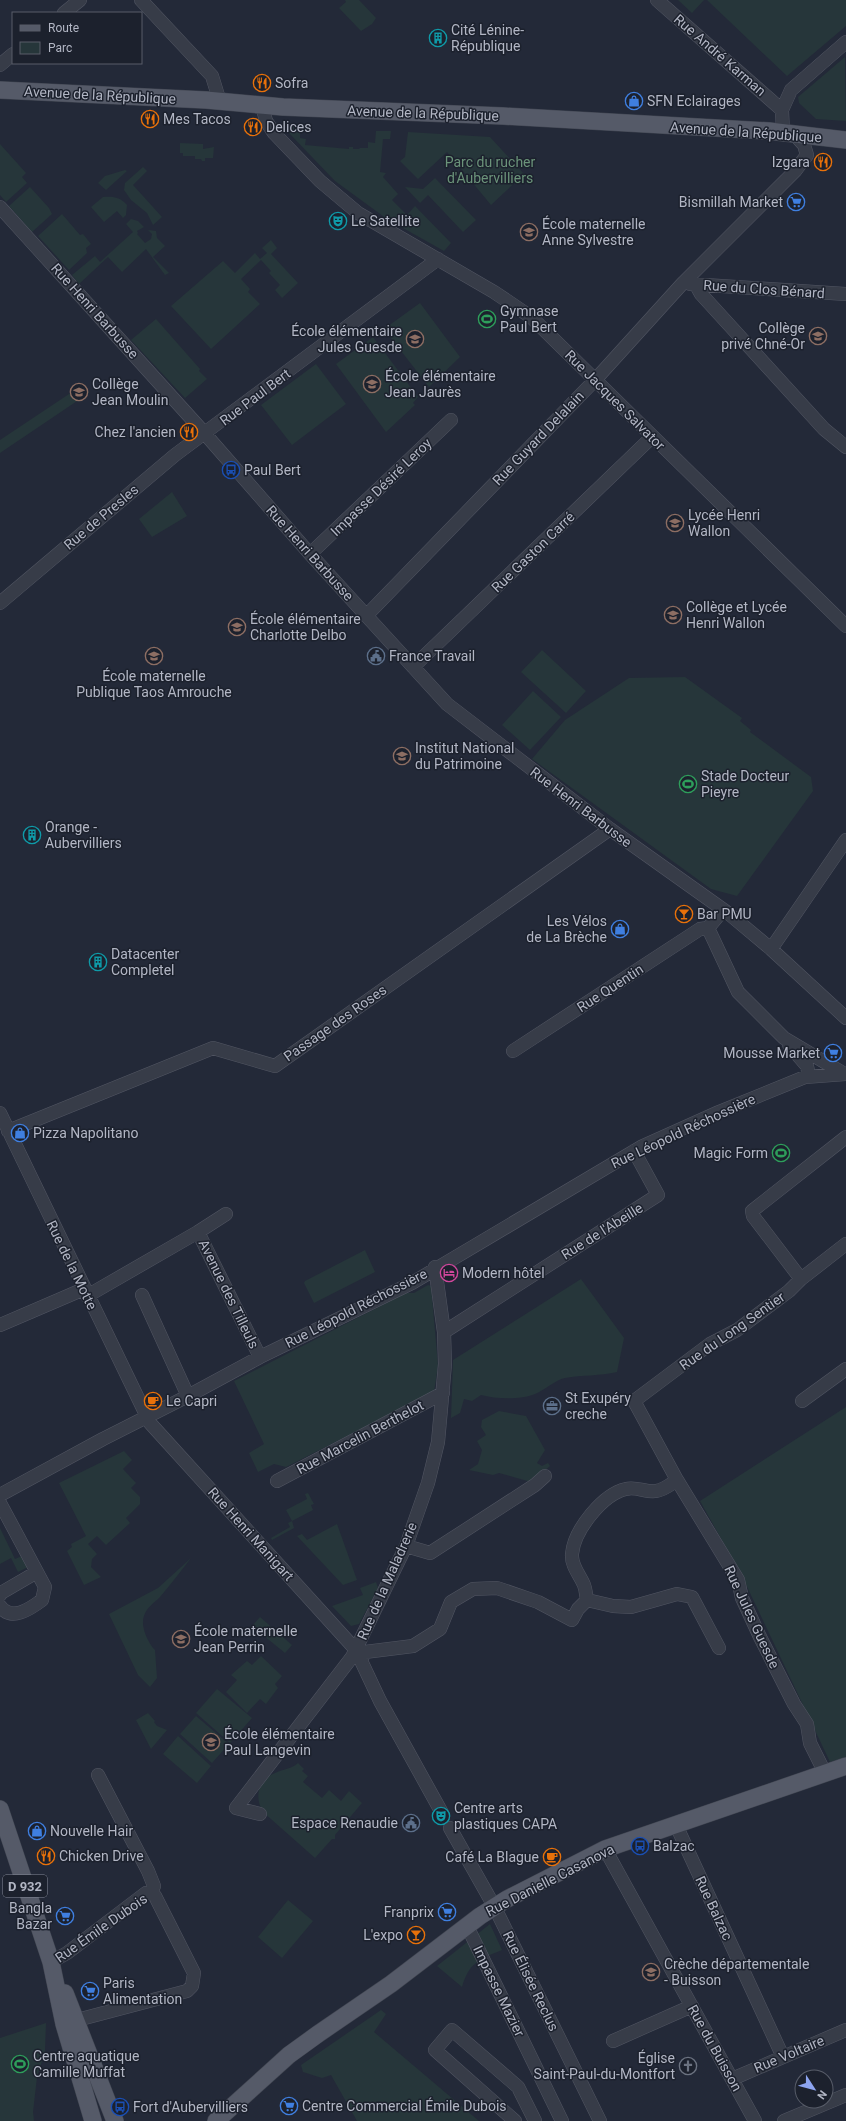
<svg xmlns="http://www.w3.org/2000/svg" width="846" height="2121" viewBox="0 0 846 2121" font-family="Roboto,sans-serif">
<style>
.green{fill:#26363a}
.lines{fill:none;stroke-linecap:round;stroke-linejoin:round}
.minor-casing{stroke:#525663;stroke-width:14}
.major-casing{stroke:#404551;stroke-width:18}
.minor{stroke:#373c48;stroke-width:13}
.major{stroke:#555a68;stroke-width:17}
.labels{text-anchor:middle;stroke-width:3;stroke-linejoin:round;paint-order:stroke}
.shield{fill:#1c212d;stroke:#858997;stroke-width:1}
.shield-label{font-size:13px;font-weight:bold;fill:#b2b6c4}
.poi-label{font-size:14px;fill:#b2b6c4;stroke:#1c212d;text-anchor:start}
.street-label{font-size:14px;fill:#b2b6c4;stroke:#1c212d}
.park-label{font-size:14px;fill:#6b937a;stroke:#1c212d}
</style>
<rect width="100%" height="100%" fill="#232938"/>
<path class="green" d="M345,0H359L376,18L372,24L361,31L339,8L346,2Z
M678,0H704L692,13Z
M707,0H846V26L787,76Z
M845,57L846,121L816,119L799,103L798,97Z
M292,126H300V138L306,139L305,145L349,149V147H353V149H359L360,148H368V142L375,143L376,131H391L390,139H383L380,172L386,173L383,177L398,194L392,200L407,215L415,206L451,243L444,251L387,219L335,181L289,133Z
M408,132L490,137L524,174L491,205L447,152L418,179L400,161L405,157Z
M180,143L203,144V149L214,147L213,158H205V161H202L201,159H195V156H183V153H180Z
M0,144L26,173L22,177L27,183L6,202L0,195Z
M143,167L147,171L133,185L162,217L153,225L147,213L131,200L124,190L125,183Z
M125,170L127,171L106,190L98,183L105,176Z
M435,178L476,220L463,232L428,195L420,203L405,187L423,189Z
M30,187L49,208L52,214L32,232L9,206Z
M103,197C113,196 120,197 127,205L126,215L123,218L117,211L104,222L91,207Z
M62,214L80,235L83,234L91,244L86,248L87,253L69,270L38,236Z
M131,219L138,221L144,227L137,231L138,233L137,234L145,243L151,239L152,234L148,230L156,231L157,238L165,246L153,257L169,273L165,275L146,249L122,272L108,257L79,284L72,275L95,256L100,262L133,232L126,224Z
M271,240L277,248L271,254L298,283L282,298L275,290L280,285L269,273L271,271L261,260L241,279L250,289L248,292L260,304L211,349L171,306L223,261L235,273L255,253L260,259L267,253L262,248Z
M420,303L460,357L429,387L384,329Z
M156,319L200,369L199,371L207,379L185,398L131,340Z
M373,337L418,397L413,403L415,405L386,432L336,364Z
M316,364L346,404L292,445L261,405Z
M84,384L89,393L0,453V440Z
M172,492L187,516L152,537L139,519Z
M542,650L586,691L566,713L521,672Z
M685,677L742,718L740,721L751,730L750,732L811,777L813,791L737,896L711,889L532,759L565,720L629,678Z
M533,691L561,717L530,750L502,725Z
M365,1250L375,1272L314,1303L304,1283L305,1281Z
M581,1279L624,1338L617,1372C600,1376 582,1375 565,1378C555,1380 545,1390 535,1394C520,1400 496,1399 481,1395L472,1401L464,1399L460,1413L451,1418L453,1360Z
M428,1285L431,1286L438,1365L434,1392L286,1467L274,1464L258,1472L249,1453L264,1444L234,1381L406,1293H414Z
M846,1407V1757L830,1762L742,1576L700,1501Z
M499,1411L526,1416L545,1450L537,1463L542,1466L548,1463L550,1466L531,1482L499,1473L493,1475L469,1470L478,1464L482,1450L477,1441L486,1435L481,1427L482,1420Z
M124,1451L132,1460L123,1469L136,1483L131,1488L140,1497V1504L126,1518L130,1523L106,1545L97,1536L88,1544L97,1554L92,1559L91,1567L101,1577L84,1585L67,1551L72,1547L71,1544L86,1536L59,1483Z
M308,1493L314,1504L311,1505L313,1510L292,1521L294,1528L272,1540L271,1538L290,1527L288,1523L292,1521L286,1510L307,1499L305,1494Z
M337,1524L357,1580L343,1585L297,1536L302,1534L307,1540Z
M0,1528L15,1559L22,1556L28,1567L18,1572L11,1558L0,1564Z
M191,1558C181,1571 171,1584 160,1597C154,1603 147,1607 144,1616C140,1626 148,1643 155,1650L157,1678L150,1687L138,1675L109,1614L158,1588Z
M376,1582L378,1588L359,1624L351,1626L332,1606L363,1595L360,1588Z
M260,1617L292,1645L285,1653L252,1626Z
M261,1656L282,1676L275,1684L278,1688L266,1704L260,1699L247,1713L226,1692L237,1680L231,1675L247,1661L252,1665Z
M217,1689L252,1718L230,1743L196,1713Z
M148,1713L155,1721L154,1722L157,1726L167,1730L151,1749L136,1720Z
M196,1716L229,1744L212,1763L180,1734Z
M178,1736L211,1766L197,1783L163,1754Z
M298,1763L304,1769L302,1771L308,1776L303,1782L322,1798L329,1790L341,1801L349,1791L362,1803L335,1835V1839H332L315,1858L263,1812C254,1797 258,1780 275,1773C283,1769 292,1769 298,1763Z
M288,1900L313,1921L282,1958L258,1937Z
M490,1924L502,1950C479,1959 469,1963 462,1987L437,1966Z
M381,2010L386,2014L374,2032L479,2121H357L331,2075L322,2078L303,2072L301,2065Z
M46,2023L45,2051L37,2077L33,2112L34,2121H0V2038Z"/>
<g class="lines">
<defs>
<path id="minor" d="M141,0L212,76L220,102
M657,0L782,110
M64,13L80,0
M0,65L13,54
M262,105L266,121L274,133L320,181L358,213L494,292L531,317L846,626
M783,133L782,110L791,90L846,42
M0,207L199,427L310,554L447,704L610,829L728,913L771,949L846,1018
M690,284L846,294
M696,285L701,294L824,429L846,447
M310,554L451,420
M0,603L175,455L438,259
M366,616L595,380L682,284L795,171L807,155L804,145L795,135
M413,667L652,437
M708,928L738,992L784,1038L843,1073
M708,928L723,910
M771,949L846,840
M789,1045L807,1066L809,1076
M513,1051L700,929L708,928
M0,1113L150,1423L356,1650L380,1701L442,1813
M8,1131L213,1048L275,1066L610,829
M198,1232L226,1214
M801,1279L753,1216L752,1211L846,1137
M142,1295L188,1396
M87,1296L198,1232L260,1357
M0,1325L84,1289
M444,1332L658,1195L634,1151
M802,1401L846,1369
M277,1481L443,1393
M0,1495L103,1439L188,1396L260,1357L412,1283L641,1147L719,1112L805,1077L846,1074
M0,1503L45,1587L42,1600C30,1609 11,1622 0,1606
M406,1546L430,1553L535,1485L545,1476
M0,1595L1,1593L37,1572
M587,1600L613,1606L631,1607L677,1594L692,1597L719,1648
M361,1660L365,1652L413,1646L440,1629L451,1602L473,1589L497,1588L538,1602L572,1620L578,1609L587,1600C586,1595 586,1590 584,1585C580,1575 571,1566 572,1554C574,1530 603,1494 626,1489C636,1486 647,1493 656,1491C664,1490 671,1484 677,1480
M825,1773L810,1743L807,1724L794,1704L760,1637L742,1598L738,1580L677,1480L634,1401L710,1344L737,1330L789,1291L801,1279L846,1244
M98,1775L148,1871L154,1886L151,1893
M260,1814L236,1808L352,1657L406,1546L428,1483L438,1442L445,1364L444,1332L435,1267
M676,1825L783,2057
M450,1828L494,1906L600,2121
M605,1849L755,2121
M467,1926L562,2121
M51,1962L67,1953L146,1893H151
M77,2020L187,1991L192,1986L194,1973L155,1896L151,1893
M613,2041L692,2006
M732,2079L846,2030
M515,2121L435,2050L452,2030L518,2087L535,2121
M784,2121L846,2095"/>
<path id="major" d="M0,90L206,100L283,107L503,116L769,131L846,140
M0,1809L51,1962L64,2024L93,2121
M65,1993L115,2121
M216,2121L289,2055L318,2034L391,1984L480,1916L507,1899L605,1849L846,1766"/>
</defs>
<use href="#minor" class="minor-casing"/>
<use href="#major" class="major-casing"/>
<use href="#minor" class="minor"/>
<use href="#major" class="major"/>
</g>
<defs>
<symbol id="building-ring" viewBox="-11 -11 22 22"><circle r="9.5" fill="#1c212d" stroke="#0f9aa8" stroke-width="1.5"/><path d="M-4-6H4V6H1V3H-1V6H-4ZM-2.5-4.3h1.7v1.8h-1.7ZM.8-4.3h1.7v1.8H.8ZM-2.5-1h1.7V.8h-1.7ZM.8-1h1.7V.8H.8Z" fill="#0f9aa8"/></symbol>
<symbol id="restaurant-ring" viewBox="-11 -11 22 22"><circle r="9.5" fill="#1c212d" stroke="#e8710a" stroke-width="1.5"/><path d="M-5-6h1v4h1v-4h1v4h1v-4h1v5L-1.5 .5V6h-2V.5L-5-1ZM5-6V6H3V1.5H1.5Q1.5-4 5-6Z" fill="#e8710a"/></symbol>
<symbol id="shop-ring" viewBox="-11 -11 22 22"><circle r="9.5" fill="#1c212d" stroke="#3f7fe0" stroke-width="1.5"/><path d="M-5-2.5h2.3a2.7 3.5 0 0 1 5.4 0H5L5.5 6h-11ZM-1.5-2.5h3a1.5 2.3 0 0 0-3 0Z" fill="#3f7fe0"/></symbol>
<symbol id="supermarket-ring" viewBox="-11 -11 22 22"><circle r="9.5" fill="#1c212d" stroke="#3f7fe0" stroke-width="1.5"/><path d="M-6-5.5h2.5l.6 2H6L4.5 2H-2.5L-4.4-4H-6ZM-1.5 3.2a1.3 1.3 0 1 0 .1 0ZM3 3.2a1.3 1.3 0 1 0 .1 0Z" fill="#3f7fe0"/></symbol>
<symbol id="theatre-ring" viewBox="-11 -11 22 22"><circle r="9.5" fill="#1c212d" stroke="#0f9aa8" stroke-width="1.5"/><path d="M-5-5.5Q0-4 5-5.5V0Q5 5 0 6Q-5 5-5 0ZM-3.3-2.5H-1v1.5H-3.3ZM1-2.5H3.3v1.5H1ZM-2.8 1Q0 5.5 2.8 1Z" fill="#0f9aa8"/></symbol>
<symbol id="school-ring" viewBox="-11 -11 22 22"><circle r="9.5" fill="#1c212d" stroke="#8d6e63" stroke-width="1.5"/><path d="M0-5L7-2L0 1L-7-2ZM-4 1L0 2.5L4 1V4Q0 6-4 4Z" fill="#8d6e63"/></symbol>
<symbol id="stadium-ring" viewBox="-11 -11 22 22"><circle r="9.5" fill="#1c212d" stroke="#2e9e5b" stroke-width="1.5"/><path d="M0-5a6.5 5 0 1 0 0 10a6.5 5 0 1 0 0-10ZM-3.5-1.8h7v3.6h-7Z" fill="#2e9e5b"/></symbol>
<symbol id="bus-ring" viewBox="-11 -11 22 22"><circle r="9.5" fill="#1c212d" stroke="#1a4fb4" stroke-width="1.5"/><path d="M-5-6H5V4H4V6H2V4H-2V6H-4V4H-5ZM-3.5-4V0h7V-4ZM-3.5 1.2v1.5H-2V1.2ZM2 1.2v1.5H3.5V1.2Z" fill="#1a4fb4"/></symbol>
<symbol id="civic-ring" viewBox="-11 -11 22 22"><circle r="9.5" fill="#1c212d" stroke="#5c6f8a" stroke-width="1.5"/><path d="M-.6-6.5H3V-4.5H.6V-3L4-1V1h2V6H-6V1h2V-1L-.6-3ZM-1.2 2.5V6h2.4V2.5Z" fill="#5c6f8a"/></symbol>
<symbol id="bar-ring" viewBox="-11 -11 22 22"><circle r="9.5" fill="#1c212d" stroke="#e8710a" stroke-width="1.5"/><path d="M-6-5H6L.8 .8V4.5H3.5V6h-7V4.5H-.8V.8Z" fill="#e8710a"/></symbol>
<symbol id="hotel-ring" viewBox="-11 -11 22 22"><circle r="9.5" fill="#1c212d" stroke="#d1479c" stroke-width="1.5"/><path d="M-6-4.5h1.5V1H6V5H4.5V3h-9V5H-6ZM-4 0a1.8 1.8 0 1 1 3.6 0ZM.5 0V-2.5h3Q6-2.5 6 0Z" fill="#d1479c"/></symbol>
<symbol id="cafe-ring" viewBox="-11 -11 22 22"><circle r="9.5" fill="#1c212d" stroke="#e8710a" stroke-width="1.5"/><path d="M-5.5-4.5H6V0H3Q3 3.5 0 3.5H-2.5Q-5.5 3.5-5.5 0ZM3-3.2v2h1.7v-2ZM-6 4.5H4V6H-6Z" fill="#e8710a"/></symbol>
<symbol id="office-ring" viewBox="-11 -11 22 22"><circle r="9.5" fill="#1c212d" stroke="#5c6f8a" stroke-width="1.5"/><path d="M-6-3h4V-5.5h4V-3h4V5H-6ZM-1-4.5V-3h2v-1.5ZM-6 0V1H6V0Z" fill="#5c6f8a"/></symbol>
<symbol id="church-ring" viewBox="-11 -11 22 22"><circle r="9.5" fill="#1c212d" stroke="#6b7280" stroke-width="1.5"/><path d="M-1.2-6h2.4v3.5h3.3v2.4h-3.3V6h-2.4V-.1h-3.3v-2.4h3.3Z" fill="#6b7280"/></symbol>
</defs>
<g fill-rule="evenodd">
<use href="#building-ring" x="428" y="28" width="20" height="20"/>
<use href="#restaurant-ring" x="252" y="73" width="20" height="20"/>
<use href="#shop-ring" x="624" y="91" width="20" height="20"/>
<use href="#restaurant-ring" x="140" y="109" width="20" height="20"/>
<use href="#restaurant-ring" x="243" y="117" width="20" height="20"/>
<use href="#restaurant-ring" x="813" y="152" width="20" height="20"/>
<use href="#supermarket-ring" x="786" y="192" width="20" height="20"/>
<use href="#theatre-ring" x="328" y="211" width="20" height="20"/>
<use href="#school-ring" x="519" y="222" width="20" height="20"/>
<use href="#stadium-ring" x="477" y="309" width="20" height="20"/>
<use href="#school-ring" x="808" y="326" width="20" height="20"/>
<use href="#school-ring" x="405" y="329" width="20" height="20"/>
<use href="#school-ring" x="362" y="374" width="20" height="20"/>
<use href="#school-ring" x="69" y="382" width="20" height="20"/>
<use href="#restaurant-ring" x="179" y="422" width="20" height="20"/>
<use href="#bus-ring" x="221" y="460" width="20" height="20"/>
<use href="#school-ring" x="665" y="513" width="20" height="20"/>
<use href="#school-ring" x="663" y="605" width="20" height="20"/>
<use href="#school-ring" x="227" y="617" width="20" height="20"/>
<use href="#school-ring" x="144" y="646" width="20" height="20"/>
<use href="#civic-ring" x="366" y="646" width="20" height="20"/>
<use href="#school-ring" x="392" y="746" width="20" height="20"/>
<use href="#stadium-ring" x="678" y="774" width="20" height="20"/>
<use href="#building-ring" x="22" y="825" width="20" height="20"/>
<use href="#bar-ring" x="674" y="904" width="20" height="20"/>
<use href="#shop-ring" x="610" y="919" width="20" height="20"/>
<use href="#building-ring" x="88" y="952" width="20" height="20"/>
<use href="#supermarket-ring" x="823" y="1043" width="20" height="20"/>
<use href="#shop-ring" x="10" y="1123" width="20" height="20"/>
<use href="#stadium-ring" x="771" y="1143" width="20" height="20"/>
<use href="#hotel-ring" x="439" y="1263" width="20" height="20"/>
<use href="#cafe-ring" x="143" y="1391" width="20" height="20"/>
<use href="#office-ring" x="542" y="1396" width="20" height="20"/>
<use href="#school-ring" x="171" y="1629" width="20" height="20"/>
<use href="#school-ring" x="201" y="1732" width="20" height="20"/>
<use href="#theatre-ring" x="431" y="1806" width="20" height="20"/>
<use href="#civic-ring" x="401" y="1813" width="20" height="20"/>
<use href="#shop-ring" x="27" y="1821" width="20" height="20"/>
<use href="#bus-ring" x="630" y="1836" width="20" height="20"/>
<use href="#restaurant-ring" x="36" y="1846" width="20" height="20"/>
<use href="#cafe-ring" x="542" y="1847" width="20" height="20"/>
<use href="#supermarket-ring" x="437" y="1902" width="20" height="20"/>
<use href="#supermarket-ring" x="55" y="1906" width="20" height="20"/>
<use href="#bar-ring" x="406" y="1925" width="20" height="20"/>
<use href="#school-ring" x="641" y="1962" width="20" height="20"/>
<use href="#supermarket-ring" x="80" y="1981" width="20" height="20"/>
<use href="#stadium-ring" x="10" y="2054" width="20" height="20"/>
<use href="#church-ring" x="678" y="2056" width="20" height="20"/>
<use href="#supermarket-ring" x="279" y="2096" width="20" height="20"/>
<use href="#bus-ring" x="110" y="2097" width="20" height="20"/>
</g>
<g class="labels">
<rect class="shield" x="3" y="1875" width="44" height="22" rx="3"/>
<g class="shield-label">
<text x="25" y="1891">D 932</text>
</g>
<g class="poi-label">
<text x="451" y="35">Cité Lénine-<tspan x="451" dy="16">République</tspan></text>
<text x="275" y="88">Sofra</text>
<text x="647" y="106">SFN Eclairages</text>
<text x="163" y="124">Mes Tacos</text>
<text x="266" y="132">Delices</text>
<text x="810" y="167" text-anchor="end">Izgara</text>
<text x="783" y="207" text-anchor="end">Bismillah Market</text>
<text x="351" y="226">Le Satellite</text>
<text x="542" y="229">École maternelle<tspan x="542" dy="16">Anne Sylvestre</tspan></text>
<text x="500" y="316">Gymnase<tspan x="500" dy="16">Paul Bert</tspan></text>
<text x="805" y="333" text-anchor="end">Collège<tspan x="805" dy="16">privé Chné-Or</tspan></text>
<text x="402" y="336" text-anchor="end">École élémentaire<tspan x="402" dy="16">Jules Guesde</tspan></text>
<text x="385" y="381">École élémentaire<tspan x="385" dy="16">Jean Jaurès</tspan></text>
<text x="92" y="389">Collège<tspan x="92" dy="16">Jean Moulin</tspan></text>
<text x="176" y="437" text-anchor="end">Chez l'ancien</text>
<text x="244" y="475">Paul Bert</text>
<text x="688" y="520">Lycée Henri<tspan x="688" dy="16">Wallon</tspan></text>
<text x="686" y="612">Collège et Lycée<tspan x="686" dy="16">Henri Wallon</tspan></text>
<text x="250" y="624">École élémentaire<tspan x="250" dy="16">Charlotte Delbo</tspan></text>
<text x="389" y="661">France Travail</text>
<text x="154" y="681" text-anchor="middle">École maternelle<tspan x="154" dy="16">Publique Taos Amrouche</tspan></text>
<text x="415" y="753">Institut National<tspan x="415" dy="16">du Patrimoine</tspan></text>
<text x="701" y="781">Stade Docteur<tspan x="701" dy="16">Pieyre</tspan></text>
<text x="45" y="832">Orange -<tspan x="45" dy="16">Aubervilliers</tspan></text>
<text x="697" y="919">Bar PMU</text>
<text x="607" y="926" text-anchor="end">Les Vélos<tspan x="607" dy="16">de La Brèche</tspan></text>
<text x="111" y="959">Datacenter<tspan x="111" dy="16">Completel</tspan></text>
<text x="820" y="1058" text-anchor="end">Mousse Market</text>
<text x="33" y="1138">Pizza Napolitano</text>
<text x="768" y="1158" text-anchor="end">Magic Form</text>
<text x="462" y="1278">Modern hôtel</text>
<text x="565" y="1403">St Exupéry<tspan x="565" dy="16">creche</tspan></text>
<text x="166" y="1406">Le Capri</text>
<text x="194" y="1636">École maternelle<tspan x="194" dy="16">Jean Perrin</tspan></text>
<text x="224" y="1739">École élémentaire<tspan x="224" dy="16">Paul Langevin</tspan></text>
<text x="454" y="1813">Centre arts<tspan x="454" dy="16">plastiques CAPA</tspan></text>
<text x="398" y="1828" text-anchor="end">Espace Renaudie</text>
<text x="50" y="1836">Nouvelle Hair</text>
<text x="653" y="1851">Balzac</text>
<text x="59" y="1861">Chicken Drive</text>
<text x="539" y="1862" text-anchor="end">Café La Blague</text>
<text x="52" y="1913" text-anchor="end">Bangla<tspan x="52" dy="16">Bazar</tspan></text>
<text x="434" y="1917" text-anchor="end">Franprix</text>
<text x="403" y="1940" text-anchor="end">L'expo</text>
<text x="664" y="1969">Crèche départementale<tspan x="664" dy="16">- Buisson</tspan></text>
<text x="103" y="1988">Paris<tspan x="103" dy="16">Alimentation</tspan></text>
<text x="33" y="2061">Centre aquatique<tspan x="33" dy="16">Camille Muffat</tspan></text>
<text x="675" y="2063" text-anchor="end">Église<tspan x="675" dy="16">Saint-Paul-du-Montfort</tspan></text>
<text x="302" y="2111">Centre Commercial Émile Dubois</text>
<text x="133" y="2112">Fort d'Aubervilliers</text>
</g>
<g class="street-label">
<text transform="translate(720 55) rotate(41)" y="5">Rue André Karman</text>
<text transform="translate(100 95) rotate(3)" y="5">Avenue de la République</text>
<text transform="translate(423 113) rotate(2)" y="5">Avenue de la République</text>
<text transform="translate(746 132) rotate(4)" y="5">Avenue de la République</text>
<text transform="translate(764 289) rotate(4)" y="5">Rue du Clos Bénard</text>
<text transform="translate(95 311) rotate(48)" y="5">Rue Henri Barbusse</text>
<text transform="translate(255 397) rotate(-37)" y="5">Rue Paul Bert</text>
<text transform="translate(615 400) rotate(45)" y="5">Rue Jacques Salvator</text>
<text transform="translate(538 438) rotate(-46)" y="5">Rue Guyard Delalain</text>
<text transform="translate(381 487) rotate(-44)" y="5">Impasse Désiré Leroy</text>
<text transform="translate(101 517) rotate(-40)" y="5">Rue de Presles</text>
<text transform="translate(533 552) rotate(-44)" y="5">Rue Gaston Carré</text>
<text transform="translate(310 553) rotate(48)" y="5">Rue Henri Barbusse</text>
<text transform="translate(581 807) rotate(37)" y="5">Rue Henri Barbusse</text>
<text transform="translate(610 988) rotate(-33)" y="5">Rue Quentin</text>
<text transform="translate(335 1023) rotate(-35)" y="5">Passage des Roses</text>
<text transform="translate(683 1131) rotate(-25)" y="5">Rue Léopold Réchossière</text>
<text transform="translate(602 1231) rotate(-32)" y="5">Rue de l'Abeille</text>
<text transform="translate(72 1265) rotate(64)" y="5">Rue de la Motte</text>
<text transform="translate(229 1294) rotate(64)" y="5">Avenue des Tilleuls</text>
<text transform="translate(356 1308) rotate(-27)" y="5">Rue Léopold Réchossière</text>
<text transform="translate(732 1331) rotate(-35)" y="5">Rue du Long Sentier</text>
<text transform="translate(360 1437) rotate(-28)" y="5">Rue Marcelin Berthelot</text>
<text transform="translate(251 1534) rotate(48)" y="5">Rue Henri Manigart</text>
<text transform="translate(387 1581) rotate(-66)" y="5">Rue de la Maladrerie</text>
<text transform="translate(752 1617) rotate(65)" y="5">Rue Jules Guesde</text>
<text transform="translate(550 1880) rotate(-27)" y="5">Rue Danielle Casanova</text>
<text transform="translate(714 1908) rotate(65)" y="5">Rue Balzac</text>
<text transform="translate(101 1928) rotate(-35)" y="5">Rue Émile Dubois</text>
<text transform="translate(531 1981) rotate(64)" y="5">Rue Élisée Reclus</text>
<text transform="translate(499 1991) rotate(64)" y="5">Impasse Mazier</text>
<text transform="translate(715 2048) rotate(61)" y="5">Rue du Buisson</text>
<text transform="translate(789 2054) rotate(-23)" y="5">Rue Voltaire</text>
</g>
<g class="park-label">
<text x="490" y="167">Parc du rucher<tspan x="490" dy="16">d'Aubervilliers</tspan></text>
</g>
</g>
<rect x="12" y="12" width="130" height="52" fill="#1c212d" stroke="#585d69"/>
<rect x="20" y="25" width="20" height="6" fill="#555a68" stroke="#585d69"/>
<text x="48" y="32" font-size="12" fill="#b2b6c4">Route</text>
<rect x="20" y="42" width="20" height="12" fill="#26363a" stroke="#585d69"/>
<text x="48" y="52" font-size="12" fill="#b2b6c4">Parc</text>
<g transform="translate(814 2089) rotate(126)"><circle r="19" fill="#1c212d" stroke="#585d69"/>
<path d="M0-3L7 15L0 10L-7 15Z" fill="#8da4ef"/>
<text y="-6" font-size="11" font-weight="bold" text-anchor="middle" fill="#b2b6c4">N</text>
</g>
</svg>
